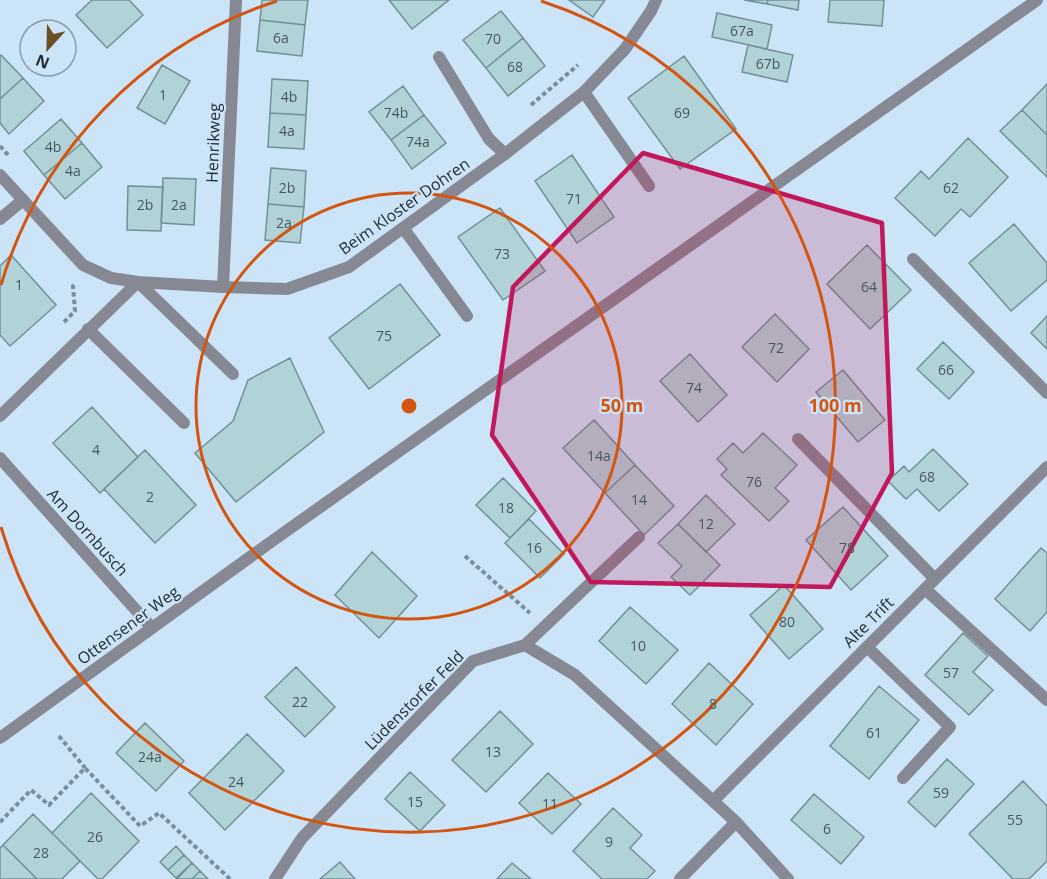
<svg xmlns="http://www.w3.org/2000/svg" width="1047" height="879" viewBox="0 0 1047 879" font-family="'Open Sans',sans-serif">
<style>
.building{fill:#b1d3d8;stroke:#719096;stroke-width:1.5}
.lines{fill:none;stroke-linecap:round;stroke-linejoin:round}
.path{stroke:#7b8c9a;stroke-width:4;stroke-dasharray:4.5 3;stroke-linecap:butt}
.service{stroke:#868893;stroke-width:12}
.minor{stroke:#868893;stroke-width:12}
.tertiary{stroke:#868893;stroke-width:12}
.marked{fill:#c2185b;fill-opacity:0.2;stroke:#c2185b;stroke-width:4.5;stroke-linejoin:round}
.ring{fill:none;stroke:#d45510;stroke-width:3}
.labels{text-anchor:middle;stroke-width:4.5;stroke-linejoin:round;paint-order:stroke}
.number-label{font-size:14px;fill:#47565d}
.street-label{font-size:16px;fill:#242d34;stroke:#cce4f7}
.centre{fill:#d45510;stroke:#cce4f7;stroke-width:3}
.ring-label{font-size:18px;text-anchor:middle;font-weight:bold;fill:#d45510;stroke:#cce4f7;stroke-width:4.5;stroke-linejoin:round;paint-order:stroke}
</style>
<rect width="100%" height="100%" fill="#cce4f7"/>
<path class="building" d="M92,0H129L143,15L107,48L76,15Z
M262,0H308L305,25L260,20Z
M389,0H449L412,29Z
M569,0H605L593,17Z
M744,0H768L767,4Z
M768,0H799L798,10L767,4Z
M830,0H884L882,26L828,22Z
M501,11L523,38L486,68L463,40Z
M717,13L772,25L767,49L712,37Z
M260,20L305,25L302,56L257,51Z
M523,38L545,66L508,96L486,68Z
M748,45L793,55L787,82L742,72Z
M1,55L23,78L0,99V56Z
M684,56L736,129L680,169L628,98Z
M162,65L190,81L165,124L137,108Z
M23,78L44,101L9,134L0,123V99Z
M272,79L308,81L306,115L270,113Z
M1047,84V135L1022,110Z
M403,86L424,115L391,140L369,112Z
M1022,110L1047,135V177L1000,131Z
M270,113L306,115L304,149L268,147Z
M424,115L446,143L412,169L391,140Z
M61,119L82,143L44,175L24,151Z
M968,138L1008,177L970,217L961,209L935,236L895,198L921,171L929,179Z
M82,143L102,167L65,199L44,175Z
M572,155L614,217L577,243L535,181Z
M271,168L306,171L304,207L268,204Z
M163,178L196,179L194,225L161,223Z
M128,186L163,187L161,231L127,230Z
M268,204L304,207L300,243L265,240Z
M500,208L545,271L503,300L458,237Z
M1014,224L1047,263V280L1011,311L969,263Z
M867,245L911,290L870,329L827,284Z
M11,255L56,305L10,346L0,335V266Z
M400,284L440,335L369,389L329,338Z
M775,314L809,349L777,382L742,347Z
M1047,316V349L1031,333Z
M943,342L974,372L949,399L917,369Z
M690,354L727,395L698,422L660,381Z
M290,358L324,432L236,502L195,453L233,421L248,380Z
M843,370L885,420L858,442L816,392Z
M92,407L138,457L100,493L53,443Z
M594,420L635,465L605,493L563,448Z
M763,433L797,465L775,488L789,501L769,521L721,475L727,469L717,459L733,443L743,453Z
M933,449L968,484L939,511L917,489L906,499L888,481L904,466L909,472Z
M145,450L196,505L155,543L104,489Z
M635,465L674,506L644,535L605,493Z
M503,478L536,511L510,538L476,505Z
M706,495L735,524L706,552L678,524Z
M843,507L888,556L851,590L806,540Z
M529,519L564,554L540,578L505,543Z
M678,524L720,565L690,595L671,577L682,566L658,543Z
M1041,548L1047,553V612L1030,631L995,599Z
M372,552L417,596L379,638L335,595Z
M784,585L823,629L789,659L750,615Z
M630,607L678,650L646,684L599,641Z
M963,633L988,656L973,672L993,690L969,715L925,675Z
M709,663L753,704L716,745L672,704Z
M296,667L335,707L305,737L265,697Z
M879,686L919,720L869,779L830,746Z
M500,711L533,744L486,792L452,760Z
M145,723L184,761L156,791L116,753Z
M247,734L284,771L225,830L189,793Z
M947,759L974,784L935,827L908,802Z
M410,772L445,805L420,831L385,799Z
M548,773L581,804L552,834L519,803Z
M1023,781L1047,806V861L1029,879H1013L969,834Z
M91,793L139,841L102,879H98L52,833Z
M814,794L864,837L841,864L791,820Z
M613,808L642,835L630,848L655,871L647,879H602L573,851Z
M33,814L80,861L62,879H37L3,845Z
M3,845L37,879H0V848Z
M176,846L184,855L168,870L160,862Z
M184,855L192,863L176,878L168,870Z
M340,862L355,879H320Z
M192,863L200,871L192,879H177Z
M512,863L531,879H497Z
M200,871L208,879H192Z"/>
<g class="lines">
<path class="path" d="M531,105L578,65
M0,146L9,156
M64,322L75,311L73,286L75,284
M465,556L530,613
M59,736L85,768
M0,822L31,790L49,805L85,768L140,826L159,813L230,879"/>
<path class="service" d="M439,57L489,139L505,154
M584,92L649,186
M0,219L23,200
M404,229L467,316
M913,259L1047,393
M138,282L233,374
M88,329L184,423
M798,439L935,579
M925,589L1047,700
M525,645L639,537
M867,647L950,727L903,778
M680,879L736,822"/>
<path class="minor" d="M0,175L83,265L111,278L138,282L223,287L287,289L349,267L505,154L584,92L625,49L651,11L656,0
M223,287L236,0
M0,416L138,282
M0,458L152,628
M713,801L1047,467
M275,879L302,838L473,661L525,645L575,675L736,822L788,879"/>
<path class="tertiary" d="M0,738L275,539L1037,0"/>
</g>
<path class="marked" d="M643,153L882,223L892,473L830,587L591,582L492,435L513,287Z"/>
<g class="ring">
<circle cx="409" cy="406" r="213"/>
<path d="M1 285A426 426 0 0 1 277 1M541 1A426 426 0 1 1 1 527"/>
</g>
<g class="labels">
<g class="number-label">
<text x="742" y="36">67a</text>
<text x="281" y="43">6a</text>
<text x="493" y="44">70</text>
<text x="768" y="69">67b</text>
<text x="515" y="72">68</text>
<text x="163" y="100">1</text>
<text x="289" y="102">4b</text>
<text x="396" y="118">74b</text>
<text x="682" y="118">69</text>
<text x="287" y="136">4a</text>
<text x="418" y="147">74a</text>
<text x="53" y="152">4b</text>
<text x="73" y="176">4a</text>
<text x="287" y="193">2b</text>
<text x="951" y="193">62</text>
<text x="574" y="204">71</text>
<text x="145" y="210">2b</text>
<text x="179" y="210">2a</text>
<text x="284" y="228">2a</text>
<text x="502" y="259">73</text>
<text x="19" y="290">1</text>
<text x="869" y="292">64</text>
<text x="384" y="341">75</text>
<text x="776" y="353">72</text>
<text x="946" y="375">66</text>
<text x="694" y="393">74</text>
<text x="96" y="455">4</text>
<text x="599" y="461">14a</text>
<text x="927" y="482">68</text>
<text x="754" y="487">76</text>
<text x="150" y="502">2</text>
<text x="639" y="505">14</text>
<text x="506" y="513">18</text>
<text x="706" y="529">12</text>
<text x="534" y="553">16</text>
<text x="847" y="553">78</text>
<text x="787" y="627">80</text>
<text x="638" y="651">10</text>
<text x="951" y="678">57</text>
<text x="300" y="707">22</text>
<text x="713" y="709">8</text>
<text x="874" y="738">61</text>
<text x="493" y="757">13</text>
<text x="150" y="762">24a</text>
<text x="236" y="787">24</text>
<text x="941" y="798">59</text>
<text x="415" y="807">15</text>
<text x="550" y="809">11</text>
<text x="1015" y="825">55</text>
<text x="827" y="834">6</text>
<text x="95" y="842">26</text>
<text x="609" y="847">9</text>
<text x="41" y="858">28</text>
</g>
<g class="street-label">
<text transform="translate(213 143) rotate(-88)" y="6">Henrikweg</text>
<text transform="translate(404 206) rotate(-35)" y="6">Beim Kloster Dohren</text>
<text transform="translate(88 532) rotate(48)" y="6">Am Dornbusch</text>
<text transform="translate(868 622) rotate(-45)" y="6">Alte Trift</text>
<text transform="translate(128 625) rotate(-36)" y="6">Ottensener Weg</text>
<text transform="translate(414 700) rotate(-45)" y="6">Lüdenstorfer Feld</text>
</g>
</g>
<circle cx="409" cy="406" r="9" class="centre"/>
<g class="ring-label">
<text x="622" y="412">50 m</text>
<text x="835" y="412">100 m</text>
</g>
<g transform="translate(48 48) rotate(202)"><circle r="28" fill="#cce4f7" stroke="#899ba9" stroke-width="1.5"/>
<path d="M0-4.5L10 22L0 15L-10 22Z" fill="#6d4f23"/>
<text y="-9" font-size="16" font-weight="bold" text-anchor="middle" fill="#242d34">N</text>
</g>
</svg>
